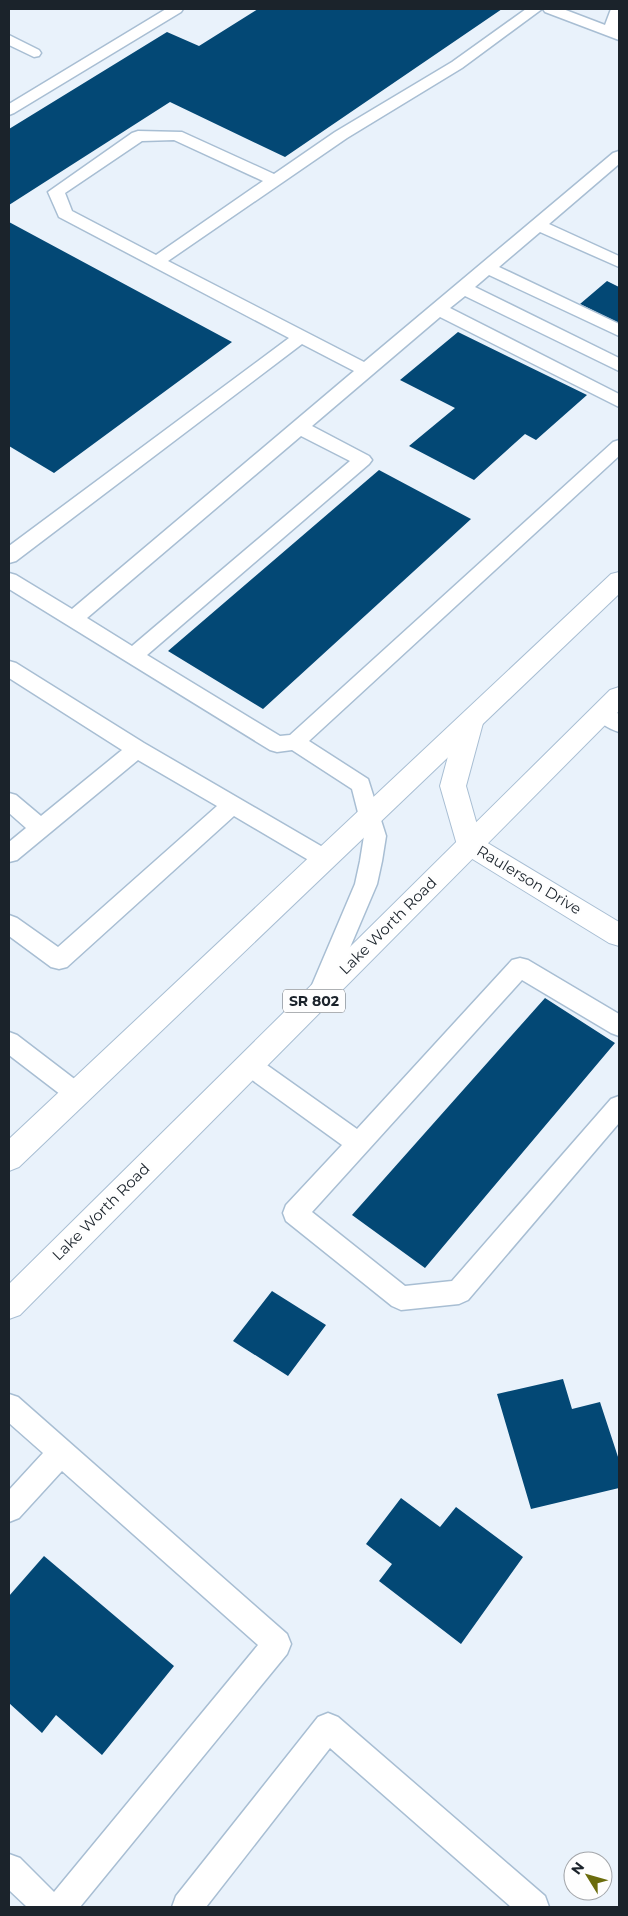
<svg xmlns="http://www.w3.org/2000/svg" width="628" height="1916" viewBox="0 0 628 1916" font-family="Montserrat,sans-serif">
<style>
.building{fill:#034875}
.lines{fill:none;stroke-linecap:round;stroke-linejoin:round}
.service-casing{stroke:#a8bed3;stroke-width:3}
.minor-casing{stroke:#a8bed3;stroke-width:2}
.primary-casing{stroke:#a8bed3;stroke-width:2}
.service{fill:#fff;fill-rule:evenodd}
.minor{fill:#fff;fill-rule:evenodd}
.primary{fill:#fff;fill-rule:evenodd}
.labels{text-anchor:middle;stroke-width:5;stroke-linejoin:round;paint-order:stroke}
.shield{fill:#fefefe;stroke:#5f656a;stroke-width:1}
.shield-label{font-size:14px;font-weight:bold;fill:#1b232b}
.street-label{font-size:15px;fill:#1b232b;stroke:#fefefe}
</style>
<rect width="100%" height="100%" fill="#e9f2fb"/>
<path class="building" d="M258,9H502L285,157L170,102L9,205V129L167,32L199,46Z
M9,222L232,342L54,473L9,446Z
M607,281L619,287V323L580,304Z
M458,332L587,395L536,440L525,434L474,480L409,446L455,408L400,380Z
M379,470L471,519L263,709L168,651Z
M545,998L615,1043L425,1268L352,1215Z
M272,1291L326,1325L288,1376L233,1341Z
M563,1379L572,1409L600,1402L619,1460V1488L531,1509L497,1394Z
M401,1498L440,1527L456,1507L523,1557L461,1644L379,1581L392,1564L366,1544Z
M44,1556L174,1666L102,1755L56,1715L42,1733L9,1703V1596Z"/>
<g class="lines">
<defs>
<path id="service" d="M166,9H183L181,12L14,113L9,115V104Z
M526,9H542L462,68L347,138L168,261L364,362L613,153L619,151V164L549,224L619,256V267L540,232L499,267L619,324V336L489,275L475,287L619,358V371L465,296L450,308L619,394V407L440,317L312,426L369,456L372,460L369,464L147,655L280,736L290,735L613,442L619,440V456L309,741L368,779L386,836L382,861L377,884L331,992L328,999L320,1001L312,999L309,992L355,884L360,861L364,836L352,789L292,750L277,752L270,750L9,589V573L16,575L72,609L354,371L302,344L16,561L9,563V546L289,338L59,217L48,192L132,133L138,131L182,132L274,174L335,132L452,62ZM174,140L263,181L156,255L72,211L65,193L142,141ZM301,436L350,461L132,646L87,618Z
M543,9H563L605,25L611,9H619V40L545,12Z
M9,35L39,50L41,53L39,56L34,57L9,45Z
M9,661L16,663L144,743L333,853L336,859L333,865L325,868L317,865L234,816L67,967L59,969L51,967L9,936V915L17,918L58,947L217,806L138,760L17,860L9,862V842L26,828L9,813V793L16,795L41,816L122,750L9,678Z
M602,705L619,714V732C609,729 597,722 592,713L595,708Z
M520,958L528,960L619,1014V1036L611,1033L522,980L312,1212L405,1286L452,1281L611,1099L619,1096V1123L468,1300L459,1304L401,1310L392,1306L286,1221L283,1213L286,1205L342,1145L241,1072L237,1065L241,1058L249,1055L257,1058L357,1129L512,960Z
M9,1032L17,1035L85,1087L89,1094L85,1101L77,1104L69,1101L9,1055Z
M9,1394L18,1397L287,1634L291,1644L287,1654L80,1907H27L9,1890V1854L20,1858L54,1892L258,1645L62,1471L19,1518L9,1522V1490L43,1453L9,1423Z
M328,1713L338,1717L545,1896L549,1907H511L330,1748L206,1907H172L176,1896L318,1717Z"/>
<path id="minor" d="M470,714L479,716L483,723L466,786L481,839L619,922V946L609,943L461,852L457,845L440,786L457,723L461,716Z"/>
<path id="primary" d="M619,572V594L19,1167L9,1171V1139L611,574Z
M619,687V711L20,1315L9,1319V1284L610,690Z"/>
</defs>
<use href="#service" class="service-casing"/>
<use href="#minor" class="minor-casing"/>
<use href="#primary" class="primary-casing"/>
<use href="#service" class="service"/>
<use href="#minor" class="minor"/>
<use href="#primary" class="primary"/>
</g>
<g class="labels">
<rect class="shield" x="283" y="989.5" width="62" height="23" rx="4"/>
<g class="shield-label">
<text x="314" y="1006">SR 802</text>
</g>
<g class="street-label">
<text transform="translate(529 880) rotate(31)" y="5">Raulerson Drive</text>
<text transform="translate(388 926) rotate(-45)" y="5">Lake Worth Road</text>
<text transform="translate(101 1212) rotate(-45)" y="5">Lake Worth Road</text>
</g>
</g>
<rect width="628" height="1916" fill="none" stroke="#1b232b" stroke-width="20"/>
<g transform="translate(588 1876) rotate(307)"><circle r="24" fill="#fefefe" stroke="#a3a6aa"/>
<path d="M0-4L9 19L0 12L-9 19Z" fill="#6b6c0d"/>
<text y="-8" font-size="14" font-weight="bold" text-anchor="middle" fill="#1b232b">N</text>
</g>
</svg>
